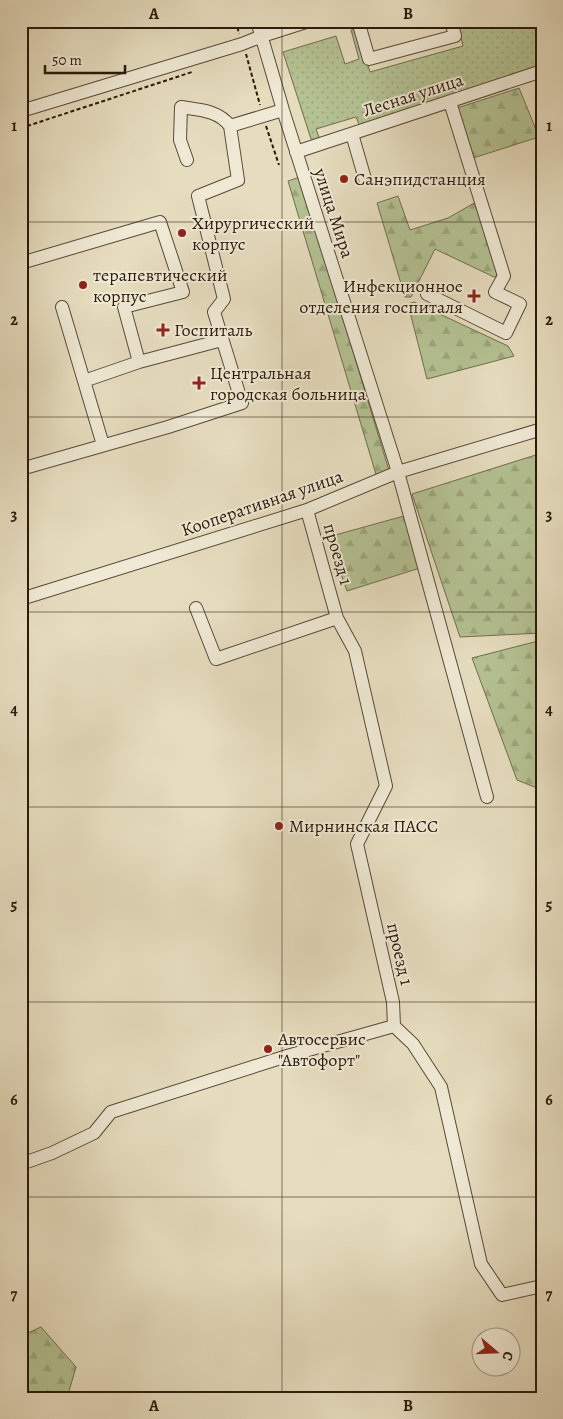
<svg xmlns="http://www.w3.org/2000/svg" width="563" height="1419" viewBox="0 0 563 1419" font-family="Alegreya,serif">
<style>
.grass{fill:url(#grass-dots);stroke:#6f6d4e}
.forest{fill:url(#forest-firs);stroke:#6f6d4e}
.lines{fill:none;stroke-linecap:round;stroke-linejoin:round}
.minor-casing{stroke:#594a38;stroke-width:14}
.path{stroke:#2a190b;stroke-width:2;stroke-dasharray:4 2.5;stroke-linecap:butt}
.minor{stroke:#efe9d5;stroke-width:12}
.grid{fill:none;stroke:#2a190b;stroke-width:1;stroke-opacity:0.55}
.poi-dot{fill:#8f2418;stroke:#efe9d5;stroke-width:2}
.labels{text-anchor:middle;stroke-width:4;stroke-linejoin:round;paint-order:stroke}
.street-label{font-size:18px;fill:#2a190b;stroke:#efe9d5}
.poi-label{font-size:18px;fill:#2a190b;stroke:#efe9d5;text-anchor:start}
.neatline{fill:none;stroke:#2a190b;stroke-width:2}
.grid-label{font-size:16px;text-anchor:middle;font-weight:bold;fill:#2a190b}
</style>
<defs>
<pattern id="grass-dots" width="8" height="8" patternUnits="userSpaceOnUse" patternTransform="scale(1.25)"><rect width="8" height="8" fill="#b4c192"/><path d="M2 2h.1M6 6h.1" fill="none" stroke="#9ba57d" stroke-width="1.8" stroke-linecap="round"/></pattern>
<pattern id="forest-firs" width="22" height="20" patternUnits="userSpaceOnUse" patternTransform="scale(1.25)"><rect width="22" height="20" fill="#b4c192"/><path d="M5 1l3.5 6h-7zM16 11l3.5 6h-7z" fill="#9ba57d"/></pattern>
</defs>
<rect width="100%" height="100%" fill="#e6ddbf"/>
<filter id="stains"><feTurbulence type="fractalNoise" baseFrequency=".004" numOctaves="4"/><feColorMatrix values="0 0 0 0 .2 0 0 0 0 .09 0 0 0 0 .02 0 0 0 .5 -.17"/></filter>
<radialGradient id="worn" r=".72"><stop offset=".6" stop-color="#630" stop-opacity="0"/><stop offset="1" stop-color="#630" stop-opacity=".3"/></radialGradient>
<path class="grass" d="M457,21H542V69L361,129L356,117L316,129L320,140L311,139L283,52L336,36L345,64L359,59L351,30L357,29L370,72L463,46Z"/>
<path class="forest" d="M519,88L539,137L470,159L454,109Z
M300,177L391,477L378,481L288,181Z
M398,196L410,230L448,218L476,202L499,275L494,277L435,249L411,297H405L377,203Z
M414,302L508,346L514,356L427,379L408,304Z
M542,453V633L460,637L412,494Z
M404,516L420,568L347,591L328,537Z
M542,640V790L517,780L472,658Z
M41,1327L76,1367L67,1398H21V1336Z"/>
<g class="lines">
<defs>
<path id="minor" d="M257,21L283,110L398,472L487,797
M358,21L369,59L455,36L451,21
M21,111L242,44L262,36L309,21
M352,134L365,179
M296,152L542,71
M187,160L180,140L181,107C199,110 218,110 230,126
M21,263L160,222L183,292L124,307L139,362L84,381L103,445
M427,294L506,333L520,304L495,292L504,276L450,102
M62,307L84,381
M139,362L222,340
M21,469L168,427L242,403L214,312L224,299L198,196L238,180L230,126L283,110
M21,599L307,510L398,472L542,429
M196,608L216,659L337,618
M394,1026L413,1044L441,1087L481,1264L502,1295L542,1286
M21,1164L52,1153L94,1133L111,1112L287,1056L394,1026L393,1002L357,844L386,786L355,651L337,618L307,510"/>
</defs>
<use href="#minor" class="minor-casing"/>
<path class="path" d="M236,21L239,34
M246,54L260,105
M266,126L279,165
M21,128L192,72"/>
<use href="#minor" class="minor"/>
</g>
<path class="grid" d="M282,21V1398M21,222H542M21,417H542M21,612H542M21,807H542M21,1002H542M21,1197H542"/>
<g class="poi-dot">
<circle cx="344" cy="179" r="5"/>
<circle cx="182" cy="233" r="5"/>
<circle cx="83" cy="285" r="5"/>
<path d="M471.5 288.5h5v5h5v5h-5v5h-5v-5h-5v-5h5z"/>
<path d="M160.5 322.5h5v5h5v5h-5v5h-5v-5h-5v-5h5z"/>
<path d="M196.5 375.5h5v5h5v5h-5v5h-5v-5h-5v-5h5z"/>
<circle cx="279" cy="826" r="5"/>
<circle cx="268" cy="1049" r="5"/>
</g>
<g class="labels">
<g class="street-label">
<text transform="translate(413 95) rotate(-18)" y="6">Лесная улица</text>
<text transform="translate(334 213) rotate(72)" y="6">улица Мира</text>
<text transform="translate(262 503) rotate(-19)" y="6">Кооперативная улица</text>
<text transform="translate(338 554) rotate(74)" y="6">проезд 1</text>
<text transform="translate(400 954) rotate(77)" y="6">проезд 1</text>
</g>
<g class="poi-label">
<text x="354" y="185">Санэпидстанция</text>
<text x="192" y="229">Хирургический<tspan x="192" dy="21">корпус</tspan></text>
<text x="93" y="281">терапевтический<tspan x="93" dy="21">корпус</tspan></text>
<text x="463" y="292" text-anchor="end">Инфекционное<tspan x="463" dy="21">отделения госпиталя</tspan></text>
<text x="174" y="336">Госпиталь</text>
<text x="210" y="379">Центральная<tspan x="210" dy="21">городская больница</tspan></text>
<text x="289" y="832">Мирнинская ПАСС</text>
<text x="278" y="1045">Автосервис<tspan x="278" dy="21">"Автофорт"</tspan></text>
</g>
</g>
<rect width="563" height="1419" fill="none" stroke="#e6ddbf" stroke-width="55"/>
<g transform="translate(496 1352) rotate(109)"><circle r="24" fill="#efe9d5" stroke="#a09684"/>
<path d="M0-4L9 19L0 12L-9 19Z" fill="#8f2418"/>
<text y="-8" font-size="14" font-weight="bold" text-anchor="middle" fill="#2a190b">С</text>
</g>
<path d="M45 65v8h80v-8" fill="none" stroke="#2a190b" stroke-width="2.5"/>
<text x="52" y="65" font-size="15" fill="#2a190b" stroke="#efe9d5" stroke-width="4" paint-order="stroke">50 m</text>
<rect x="28" y="28" width="508" height="1364" class="neatline"/>
<g class="grid-label">
<text x="154" y="19">A</text>
<text x="408" y="19">B</text>
<text x="14" y="131">1</text>
<text x="549" y="131">1</text>
<text x="14" y="325">2</text>
<text x="549" y="325">2</text>
<text x="14" y="520">3</text>
<text x="549" y="520">3</text>
<text x="14" y="715">4</text>
<text x="549" y="715">4</text>
<text x="14" y="910">5</text>
<text x="549" y="910">5</text>
<text x="14" y="1105">6</text>
<text x="549" y="1105">6</text>
<text x="14" y="1300">7</text>
<text x="549" y="1300">7</text>
<text x="154" y="1411">A</text>
<text x="408" y="1411">B</text>
</g>
<rect width="100%" height="100%" filter="url(#stains)"/>
<rect width="100%" height="100%" fill="url(#worn)"/>
</svg>
